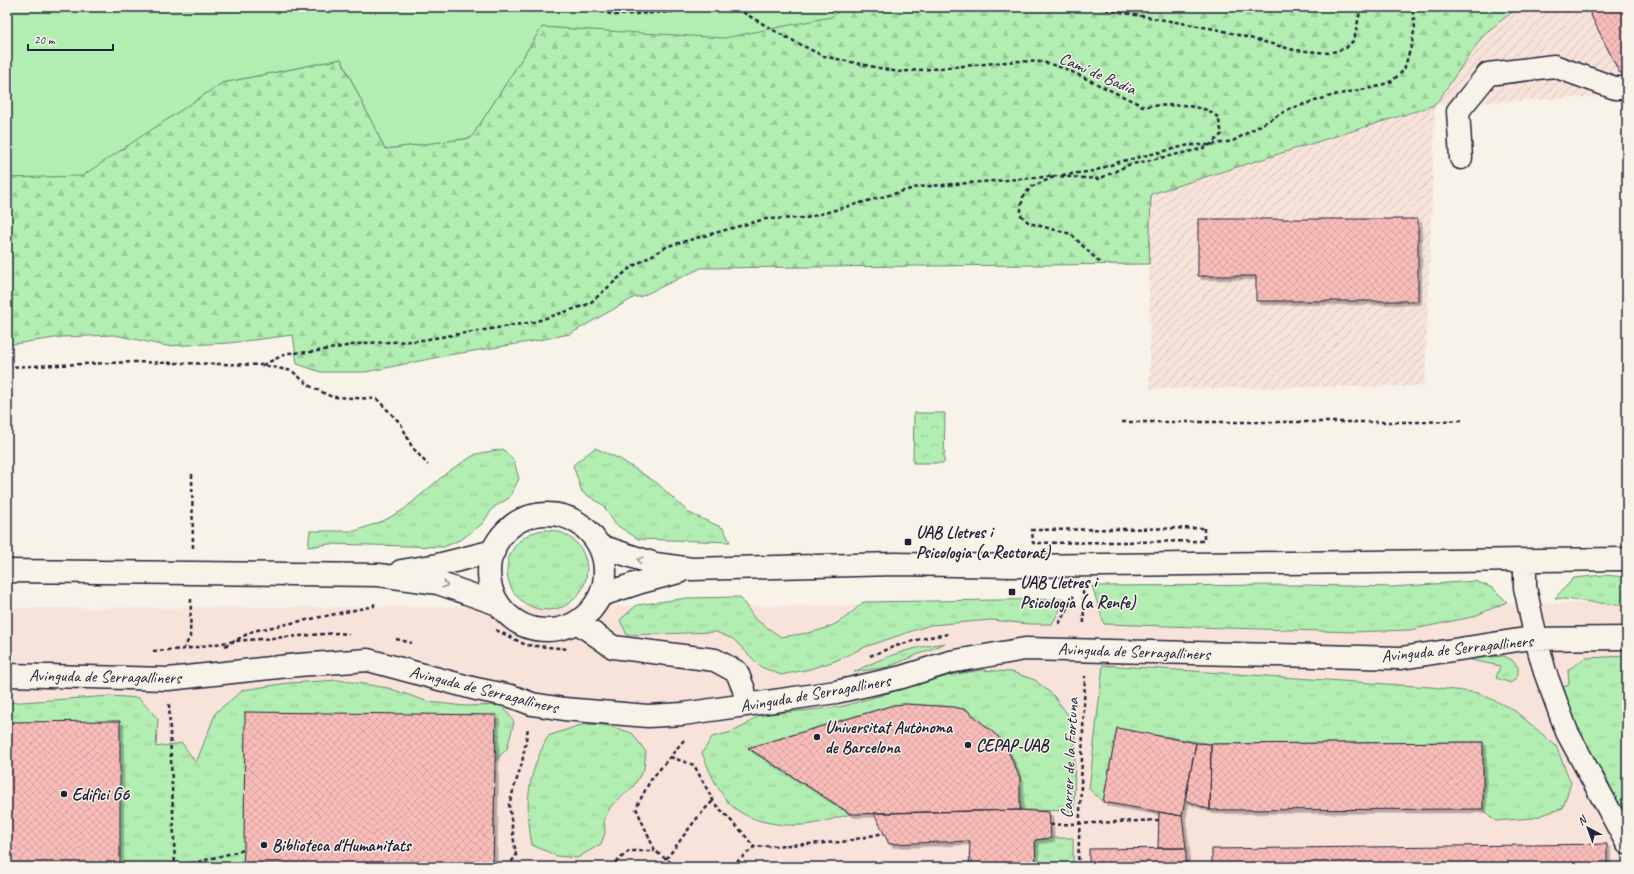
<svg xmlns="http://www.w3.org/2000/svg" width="1634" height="874" viewBox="0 0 1634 874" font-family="Caveat,sans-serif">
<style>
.built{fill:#f8e3da}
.industrial{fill:url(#industrial-furrows)}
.grass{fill:url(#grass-tufts);stroke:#6a8876}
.forest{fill:url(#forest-firs);stroke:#6a8876}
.park{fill:url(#park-crowns);stroke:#6a8876}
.garden{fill:#b2edb1;stroke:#6a8876}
.building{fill:url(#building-cross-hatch);stroke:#22223b;filter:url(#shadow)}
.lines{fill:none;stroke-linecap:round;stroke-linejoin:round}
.minor-casing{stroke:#22223b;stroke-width:25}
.path{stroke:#22223b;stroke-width:2.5;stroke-dasharray:4 3;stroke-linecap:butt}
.minor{stroke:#f7f3e8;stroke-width:22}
.oneway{stroke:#97959a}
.poi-dot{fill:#22223b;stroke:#f7f3e8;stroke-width:1.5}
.labels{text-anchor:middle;stroke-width:3;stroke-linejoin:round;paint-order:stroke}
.street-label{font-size:17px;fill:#22223b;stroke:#f7f3e8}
.poi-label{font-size:17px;font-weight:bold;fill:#22223b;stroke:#f7f3e8;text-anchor:start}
</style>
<defs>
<pattern id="industrial-furrows" width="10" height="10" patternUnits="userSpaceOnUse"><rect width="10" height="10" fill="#f8e3da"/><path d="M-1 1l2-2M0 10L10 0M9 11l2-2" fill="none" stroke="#d4c2bc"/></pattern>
<pattern id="grass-tufts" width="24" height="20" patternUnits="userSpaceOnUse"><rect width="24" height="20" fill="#b2edb1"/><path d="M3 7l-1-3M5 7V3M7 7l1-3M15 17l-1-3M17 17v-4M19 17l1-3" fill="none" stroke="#99cb99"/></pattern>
<pattern id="forest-firs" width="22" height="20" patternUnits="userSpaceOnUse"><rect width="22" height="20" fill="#b2edb1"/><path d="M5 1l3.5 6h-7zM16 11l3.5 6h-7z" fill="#99cb99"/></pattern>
<pattern id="park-crowns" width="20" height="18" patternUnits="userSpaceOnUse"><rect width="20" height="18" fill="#b2edb1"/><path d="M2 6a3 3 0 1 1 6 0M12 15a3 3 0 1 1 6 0" fill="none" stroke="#99cb99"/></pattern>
<pattern id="building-cross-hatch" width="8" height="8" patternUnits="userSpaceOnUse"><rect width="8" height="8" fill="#f9bdb9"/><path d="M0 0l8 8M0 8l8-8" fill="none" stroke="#d5a2a0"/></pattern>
<filter id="shadow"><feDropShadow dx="3.5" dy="3.5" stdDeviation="0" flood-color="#0004"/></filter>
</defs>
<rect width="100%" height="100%" fill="#f7f3e8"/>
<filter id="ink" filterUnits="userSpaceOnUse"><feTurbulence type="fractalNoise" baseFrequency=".025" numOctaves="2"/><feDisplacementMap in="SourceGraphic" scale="8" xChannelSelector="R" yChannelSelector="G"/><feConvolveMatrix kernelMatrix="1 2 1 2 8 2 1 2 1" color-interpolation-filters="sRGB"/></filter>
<g filter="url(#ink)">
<path class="built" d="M1627,603V867H7V608Z"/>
<path class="industrial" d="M1519,7H1627V95L1435,105L1425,386L1150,389L1149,264L1151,194L1435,105L1484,34Z"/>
<path class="grass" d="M595,448L620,459L657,483L689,513L723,528L730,542L638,539L615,524L603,505L582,492L573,465Z
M503,449L514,461L519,479L509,498L494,507L482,524L462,539L444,547L329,544L308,547L310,531H355L383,521L403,510L449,471L476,454Z
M507 570a40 40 0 1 1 80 0a40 40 0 1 1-80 0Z
M1603,575L1627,577V606L1555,598L1574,578Z
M1475,581L1493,588L1507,602L1472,617L1410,630L1352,632L1104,624L1092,586L1304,585L1393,587Z
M740,597L755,619L781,637C820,631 834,631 863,602L1066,599L1052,624H1028L992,620L930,625L865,647L835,661L810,669L781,675L761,667L733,639L716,632L627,635L620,620L637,605L687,598Z
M945,643L888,667L854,672C887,655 909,648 945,643Z
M1504,656L1512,660L1518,667V676L1511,683L1496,678L1500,666L1467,659Z
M1627,656V823L1606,777L1589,753L1562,703L1560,688L1569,685L1568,670L1585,658Z
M1103,665L1431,687L1479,693L1514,710L1556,746L1571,783L1563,808L1533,818L1495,821L1483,809V742L1211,744L1117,729L1103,802L1089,789Z
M982,670L1012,672L1035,680L1053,695L1069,716L1075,734L1074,811L1020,810V778L1004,742L967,710L954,707L905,704L894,705L748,748L851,814C838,817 825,822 812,824C786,828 746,823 728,802C716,788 709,770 702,753L712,737L732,732L746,725L759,715L840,707L951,675Z
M339,680L388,688L429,702L465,706L502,705L514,722L507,749L495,761L493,867H7V703L111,696L139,698L158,719L156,747L182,743L196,763L216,712L243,690L288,683Z
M583,724L606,725L632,733L646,752L644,769L633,787L611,806L604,819L605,833L601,844L577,858L557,856L532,845C524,801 528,775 548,736Z
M1051,838H1073V867L1036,866L1035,840Z"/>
<path class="forest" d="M845,7H1519L1484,34L1435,105L1151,194L1149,264L701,268L640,297H635L570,334L529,342L449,355L366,372H321L297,364L293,335L229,343L166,346L115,335L62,337L7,345V178L82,175L222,83L341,59L385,149L471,138L542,27L614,31L831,17Z"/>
<path class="park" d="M914,413H945L944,463H913Z"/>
<path class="garden" d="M7,7H845L831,17L724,38L542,27L471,138L385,149L341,59L222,83L82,176L7,178Z"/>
<path class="building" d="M1587,7H1627V75L1619,72Z
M1198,219H1418V301H1256V276H1198Z
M905,704L954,707L967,710L1004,742L1020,778V810L851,814L748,748L894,705Z
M245,712L496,715L493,867L243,864L244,850Z
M120,721V867H7V722Z
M1117,728L1196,743L1182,816L1103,802Z
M1483,742V809L1210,810L1211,744Z
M1196,743L1211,744L1210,810L1185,800Z
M1020,810L1049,812L1051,838L1035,840L1036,866L969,867L970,841L889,844L874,813Z
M1159,812L1182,816L1186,848H1158Z
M1607,844V867H1212V849Z
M1186,848V867H1089V849Z
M1186,866H1212V867H1186Z"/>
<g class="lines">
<defs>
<path id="minor" d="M1461,158L1458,111L1488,74L1554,66L1615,88H1627
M489 572a58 58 0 1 1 116 0a58 58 0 1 1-116 0Z
M600,546L655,564L692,569L895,564L1016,566L1627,559
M1525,561V587L1536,639L1545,672L1567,732L1627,843
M7,571L379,575L438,583L498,604
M401,571L438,565L494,551
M601,595L638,583L679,572
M577,622L613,647L715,660L737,672L744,690L746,705
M7,675L168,679L298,665L368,660L476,689L511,696L532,704L564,709L648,716L683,714L836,692L902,677L950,662L1025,649L1401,658L1525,639L1627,638"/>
</defs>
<use href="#minor" class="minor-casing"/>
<path class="path" d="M580,7L615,15L671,12L682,7
M888,7H891
M1092,7L1220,30L1294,50L1329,53L1346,48L1354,40L1361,7
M1062,175L1094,171L1119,162L1189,145H1210L1233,141L1289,109L1334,95L1376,87L1392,81L1404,70L1412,43L1415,26L1412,7
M1054,177L1031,187L1023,197L1021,207V215L1029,223L1071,234L1101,264
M263,365L288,353L312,352L364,343L416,341L534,322L589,304L630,268L668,246L765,219L806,218L918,187L1057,176L1099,179L1128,165L1201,149L1210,145L1222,134L1218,117L1208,110L1183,105L1143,106L1066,69L1043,62L1017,61L898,72L823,56L780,34L734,7
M7,367L134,362L263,365L292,371L310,386L332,397L377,399L401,424L412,447L428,465
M1122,422H1426L1463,420
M192,474L193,548
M1204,528V541L1033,543L1032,530Z
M1083,591L1084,625
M1059,624L1075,593
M496,630L526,645L569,649
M396,639L412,643
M225,646L253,631L374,606V601
M183,650L190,637L191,599
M153,651L184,649L235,641L337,633L349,634
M870,656C896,645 922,637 950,634
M169,704L175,867
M670,757L694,765L715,804L743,833L754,847
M1050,825L1159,820
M666,859C682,839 695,818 713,801
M178,867L244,850
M507,867L516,856L509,804L522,763L528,728
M610,867L629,851H655
M677,867L655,851L636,808L650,781L684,740
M731,867L754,847L842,842L884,833
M1078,867L1085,676"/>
<use href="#minor" class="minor"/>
</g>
<defs><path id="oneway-chevron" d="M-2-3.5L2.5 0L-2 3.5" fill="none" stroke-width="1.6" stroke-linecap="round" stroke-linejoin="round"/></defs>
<g class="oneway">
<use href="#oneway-chevron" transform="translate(640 560) rotate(-162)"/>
<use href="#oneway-chevron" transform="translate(445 585) rotate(19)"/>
</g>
</g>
<g class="poi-dot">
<rect x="904" y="538" width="8" height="8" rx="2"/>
<rect x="1008" y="588" width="8" height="8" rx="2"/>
<circle cx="817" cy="737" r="4"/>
<circle cx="968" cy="745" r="4"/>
<circle cx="64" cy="794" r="4"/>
<circle cx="264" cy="845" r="4"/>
</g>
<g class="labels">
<g class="street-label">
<text transform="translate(1098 73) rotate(24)" y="6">Camí de Badia</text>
<text transform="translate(1457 648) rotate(-6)" y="6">Avinguda de Serragalliners</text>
<text transform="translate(1134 651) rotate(2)" y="6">Avinguda de Serragalliners</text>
<text transform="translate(105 676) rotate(1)" y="6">Avinguda de Serragalliners</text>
<text transform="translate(484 689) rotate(14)" y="6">Avinguda de Serragalliners</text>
<text transform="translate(815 693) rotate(-10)" y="6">Avinguda de Serragalliners</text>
<text transform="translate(1069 758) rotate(-87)" y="6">Carrer de la Fortuna</text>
</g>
<g class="poi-label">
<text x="916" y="538">UAB Lletres i<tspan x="916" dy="20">Psicologia (a Rectorat)</tspan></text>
<text x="1020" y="588">UAB Lletres i<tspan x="1020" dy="20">Psicologia (a Renfe)</tspan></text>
<text x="825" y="733">Universitat Autònoma<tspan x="825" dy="20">de Barcelona</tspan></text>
<text x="976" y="751">CEPAP-UAB</text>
<text x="72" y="800">Edifici G6</text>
<text x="272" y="851">Biblioteca d'Humanitats</text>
</g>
</g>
<rect width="1634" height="874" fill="none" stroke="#f7f3e8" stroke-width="24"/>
<rect x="12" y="12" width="1610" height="850" fill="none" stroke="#22223b" stroke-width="1.5" filter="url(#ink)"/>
<g transform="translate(1588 828) rotate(319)" stroke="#f7f3e8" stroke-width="3" paint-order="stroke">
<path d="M0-3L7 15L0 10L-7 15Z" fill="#22223b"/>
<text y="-6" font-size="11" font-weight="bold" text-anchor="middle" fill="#22223b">N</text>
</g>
<path d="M28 44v6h85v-6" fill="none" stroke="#22223b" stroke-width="2"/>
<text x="34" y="44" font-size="12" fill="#22223b" stroke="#f7f3e8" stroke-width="3" paint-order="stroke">20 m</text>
</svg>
